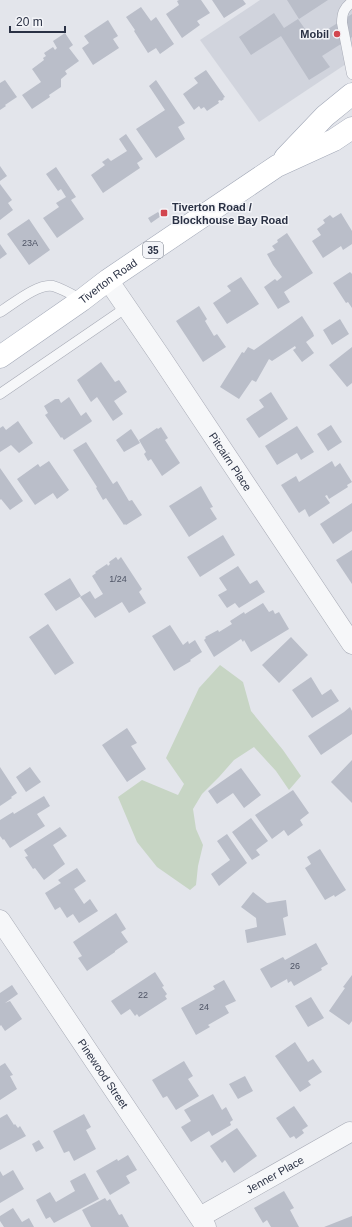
<svg xmlns="http://www.w3.org/2000/svg" width="352" height="1227" viewBox="0 0 352 1227" font-family="Arial,sans-serif">
<style>
.built{fill:#d1d4dd}
.green{fill:#c7d5c4}
.building{fill:#babec9}
.lines{fill:none;stroke-linecap:round;stroke-linejoin:round}
.lane-casing{stroke:#a8abb6;stroke-width:11}
.street-casing{stroke:#a8abb6;stroke-width:21}
.primary-casing{stroke:#a2a8b7;stroke-width:23}
.lane{stroke:#f6f7f9;stroke-width:10}
.street{stroke:#f6f7f9;stroke-width:20}
.primary{stroke:#fff;stroke-width:22}
.poi-dot{fill:#d2464f;stroke:#f3f4f8;stroke-width:1.5}
.labels{text-anchor:middle;stroke-width:3;stroke-linejoin:round;paint-order:stroke}
.number-label{font-size:9px;fill:#4e5465}
.shield{fill:#f3f4f8;stroke:#666c7a;stroke-width:1}
.shield-label{font-size:10px;font-weight:bold;fill:#2a3144}
.poi-label{font-size:11px;font-weight:bold;fill:#2a3144;stroke:#f3f4f8;text-anchor:end}
.street-label{font-size:11px;fill:#2a3144;stroke:#f3f4f8}
</style>
<rect width="100%" height="100%" fill="#e3e5eb"/>
<path class="built" d="M260,0H352V60L259,122L200,40Z"/>
<path class="green" d="M220,665L243,682L251,711L283,750L301,776L289,790L276,771L254,747L234,760L219,777L202,794L193,809L196,829L203,845L198,866L196,885L190,890L157,867L137,842L118,797L142,780L178,795L184,784L166,758L199,688Z"/>
<path class="building" d="M179,0H201L210,13L197,21L200,25L182,38L166,14L179,5L177,1Z
M212,0H243L246,4L224,18Z
M287,0H328L299,19Z
M141,7L151,21L156,17L174,44L160,54L156,48L148,53L134,31L135,30L126,17Z
M274,13L284,28L298,19L312,39L352,14V37L322,56L330,67L309,80L281,36L251,55L239,37Z
M108,20L118,36L113,39L119,48L93,65L82,48L89,43L84,36Z
M65,33L73,45L69,48L79,61L65,71L67,74L61,79V87L49,95L50,97L32,109L22,95L41,82L32,69L44,60L43,58L46,56L44,53L53,47L55,50L57,48L53,41Z
M206,70L225,97L223,98L224,99L221,101L220,100L218,101L219,103L207,111L204,107L201,109L199,106L194,110L183,94L198,83L194,78Z
M5,80L17,97L5,105L6,106L0,110V83Z
M156,80L185,123L178,127L185,139L156,158L136,129L165,110L149,86Z
M126,134L143,159L137,163L140,168L103,193L91,175L105,165L102,162L108,158L111,161L127,151L119,139Z
M0,166L7,176L0,181Z
M56,167L76,197L71,200L84,219L57,238L43,218L59,207L56,203L66,197L61,189L58,191L46,174Z
M0,184L12,200L8,203L13,210L0,220Z
M158,212L161,216L151,223L148,218Z
M341,213L352,231V244L343,250L341,246L323,258L312,241L321,235L317,229L325,223L323,220L330,215L333,218Z
M29,219L50,250L29,265L7,234Z
M287,233L313,273L284,292L290,302L278,309L264,287L275,279L277,281L282,277L273,265L267,254L275,250L272,246L278,242L277,240Z
M0,244L7,254L0,259Z
M350,272L352,274V308L348,302L346,303L333,283Z
M241,277L259,304L227,324L213,303L231,291L227,286Z
M199,306L207,319L205,321L214,336L217,334L226,347L203,362L176,321Z
M302,316L313,333L314,336L306,342L314,353L302,362L293,350L296,348L295,346L272,361L269,359L256,382L252,380L239,399L220,387L242,352L244,353L248,347L254,350Z
M340,319L349,334L332,345L323,330Z
M352,347V383L347,387L329,365Z
M101,362L115,382L119,380L127,392L114,401L123,414L113,421L97,397L91,402L77,380Z
M271,392L288,419L259,438L246,419L264,407L259,400Z
M69,397L81,416L86,412L92,421L91,422L64,440L62,437L61,438L45,415L48,413L44,406L55,399H59L61,403Z
M18,421L33,443L19,453L11,445L0,452V428L3,426L6,430Z
M331,425L342,442L328,451L317,434Z
M297,426L314,452L301,460L297,453L277,465L265,446Z
M161,427L168,438L165,440L180,463L162,476L151,459L148,461L144,454L146,452L139,440L157,428L158,429Z
M131,429L140,443L124,452L116,440Z
M86,442L113,484L117,481L129,501L132,500L142,515L126,525L125,524L124,525L106,498L103,500L96,488L97,487L73,450Z
M49,461L69,490L57,499L53,493L35,505L17,479L38,464L40,467Z
M332,461L335,467L340,463L352,482L347,485L348,487L329,499L327,495L325,496L330,503L309,517L305,509L299,513L281,485L296,476L299,482Z
M0,468L23,501L10,510L1,499L0,500Z
M201,486L213,507L210,508L217,519L189,537L169,506Z
M352,503V531L333,544L320,524Z
M223,535L235,555L200,577L187,557Z
M352,550V584L336,560Z
M116,557L118,560L121,557L142,589L139,592L146,603L129,613L122,602L95,618L80,597L90,591L95,599L103,594L92,576L96,573L95,572L107,564L108,566L110,564L109,562Z
M238,566L250,584L257,580L265,592L239,608L235,603L227,608L218,595L227,590L219,578Z
M70,578L81,596L56,611L44,594Z
M263,603L269,612L273,610L275,614L279,612L289,629L251,652L244,640L243,642L241,639L214,657L204,640L206,638L205,637L218,630L219,632L232,624L230,621L244,612L245,614Z
M48,624L74,663L55,675L29,637Z
M170,625L183,645L188,641L189,644L195,640L202,652L190,660L191,661L174,671L152,636Z
M291,637L308,655L279,683L262,665Z
M311,677L322,695L331,689L339,701L312,718L292,690Z
M350,707L352,711V734L321,755L308,736L344,712Z
M127,728L137,743L131,746L146,769L127,782L102,745Z
M352,760V803L331,782Z
M0,767L17,793L11,797L12,798L0,806Z
M30,767L41,782L26,792L16,777Z
M241,768L261,795L244,808L233,793L217,804L208,791Z
M293,790L309,813L300,820L303,825L288,836L284,830L272,839L255,815Z
M44,796L50,806L37,814L45,826L10,848L4,839L3,840L0,836V820L13,812L14,814Z
M251,818L268,841L256,850L260,855L252,860L232,832Z
M60,827L67,836L53,845L65,864L44,880L35,868L33,869L25,857L28,856L24,850Z
M227,834L247,863L219,886L211,874L230,860L217,841Z
M320,849L346,890L335,897L334,895L325,900L305,868L311,864L307,857Z
M77,868L86,881L74,889L84,904L90,899L98,911L79,923L73,914L67,918L60,907L55,910L45,893L61,883L58,880Z
M253,892L267,903L286,900L288,916L283,918L286,935L247,943L245,930L257,927L256,918L241,907Z
M116,913L126,929L121,932L128,942L115,951V952L87,971L78,958L82,956L73,942Z
M316,943L328,964L321,968L322,970L294,986L291,981L288,983L287,979L271,988L260,969L283,957L285,960Z
M155,972L164,986L162,987L167,994L165,996L167,999L139,1017L137,1014L135,1016L130,1009L121,1015L111,1001Z
M352,975V1021L349,1025L329,1011L345,988L343,987Z
M224,980L236,1001L225,1006L229,1013L208,1025L210,1027L196,1035L181,1008L215,989L213,986Z
M12,985L18,994L5,1003L10,1001L22,1019L5,1031L1,1025L0,1026V993Z
M311,997L324,1018L308,1027L295,1006Z
M295,1042L308,1062L313,1059L322,1072L308,1081L311,1085L300,1092L275,1056Z
M184,1061L193,1076L188,1079L199,1096L176,1110L167,1096L163,1098L152,1080Z
M5,1063L13,1075L10,1076L17,1089L0,1100V1066Z
M245,1076L253,1091L238,1099L229,1084Z
M213,1094L222,1110L226,1107L233,1120L230,1122L231,1125L212,1136L209,1131L191,1142L181,1127L191,1121L184,1110Z
M294,1106L308,1126L302,1130L304,1133L296,1139L294,1136L290,1138L276,1118Z
M7,1114L14,1125L15,1124L18,1128L20,1126L26,1136L0,1150V1118Z
M84,1114L91,1127L86,1130L96,1149L74,1161L69,1151L64,1153L53,1131Z
M237,1128L257,1156L234,1173L225,1160L222,1163L210,1146Z
M39,1140L44,1148L36,1152L32,1144Z
M128,1155L137,1170L126,1176L130,1183L110,1195L96,1171L117,1159L118,1161Z
M13,1170L24,1189L0,1203V1171L3,1176Z
M85,1173L99,1199L54,1223L50,1217L46,1219L36,1200L50,1192L56,1202L75,1191L70,1181Z
M284,1191L294,1208L290,1210L299,1227H271L267,1220L263,1223L254,1208Z
M105,1198L107,1201L110,1199L119,1215L122,1214L129,1227H91L82,1210Z
M13,1208L22,1222L29,1218L34,1227H4L0,1221V1216Z
M352,1216V1227H324Z"/>
<g class="lines">
<defs>
<path id="lane" d="M352,2C344,8 342,13 342,23L352,74
M0,312C13,304 38,283 53,286C63,289 73,295 82,300
M0,394L127,307"/>
<g id="street">
<path id="s1" d="M108,280L160,356L352,644"/>
<path id="s2" d="M0,920L206,1227"/>
<path id="s3" d="M200,1217L350,1132"/>
</g>
<g id="primary">
<path d="M285,158L325,116L352,94"/>
<path id="s4" d="M0,357L82,300L108,280L277,166L334,140L352,128"/>
</g>
</defs>
<use href="#lane" class="lane-casing"/>
<use href="#street" class="street-casing"/>
<use href="#primary" class="primary-casing"/>
<use href="#lane" class="lane"/>
<use href="#street" class="street"/>
<use href="#primary" class="primary"/>
</g>
<g class="poi-dot">
<circle cx="337" cy="34" r="4"/>
<rect x="160" y="209" width="8" height="8" rx="2"/>
</g>
<g class="labels">
<g class="number-label">
<text x="30" y="246">23A</text>
<text x="118" y="582">1/24</text>
<text x="295" y="969">26</text>
<text x="143" y="998">22</text>
<text x="204" y="1010">24</text>
</g>
<rect class="shield" x="143" y="242" width="20" height="16" rx="3"/>
<g class="shield-label">
<text x="153" y="254">35</text>
</g>
<g class="poi-label">
<text x="329" y="38">Mobil</text>
<text x="172" y="211" text-anchor="start">Tiverton Road /<tspan x="172" dy="13">Blockhouse Bay Road</tspan></text>
</g>
<g class="street-label">
<text dy="4" stroke="none"><textPath href="#s4" startOffset="132">Tiverton Road</textPath></text>
<text dy="4" stroke="none"><textPath href="#s1" startOffset="219">Pitcairn Place</textPath></text>
<text dy="4" stroke="none"><textPath href="#s2" startOffset="185">Pinewood Street</textPath></text>
<text dy="4" stroke="none"><textPath href="#s3" startOffset="86">Jenner Place</textPath></text>
</g>
</g>
<path d="M10 26v6h55v-6" fill="none" stroke="#2a3144" stroke-width="2"/>
<text x="16" y="26" font-size="12" fill="#2a3144" stroke="#f3f4f8" stroke-width="3" paint-order="stroke">20 m</text>
</svg>
